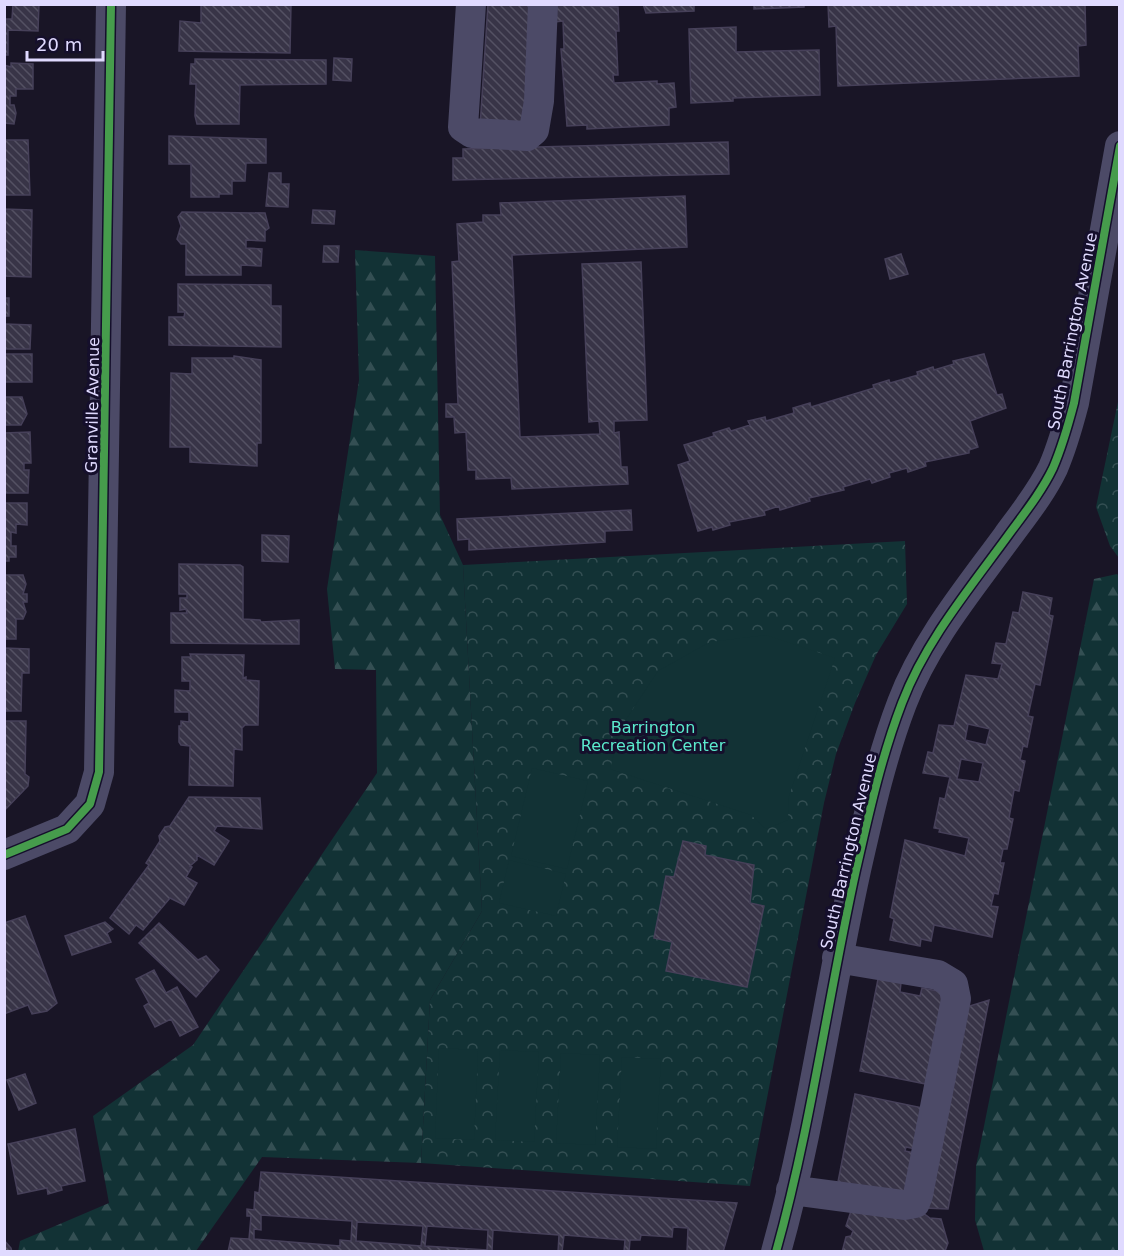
<svg xmlns="http://www.w3.org/2000/svg" width="1124" height="1256" viewBox="0 0 1124 1256" font-family="'DejaVu Sans',sans-serif">
<style>
.forest{fill:url(#forest-firs)}
.park{fill:url(#park-crowns)}
.pitch{fill:#123235}
.building{fill:url(#building-back-hatch);stroke:#464059;stroke-width:1.5;fill-rule:evenodd}
.lines{fill:none;stroke-linecap:round;stroke-linejoin:round}
.minor{stroke:#4c4a67;stroke-width:30}
.cycleway-casing{stroke:#150f2c;stroke-width:11}
.cycleway{stroke:#469c4c;stroke-width:8}
.labels{text-anchor:middle;stroke-width:6;stroke-linejoin:round;paint-order:stroke}
.street-label{font-size:16px;fill:#e0daff;stroke:#150f2c}
.park-label{font-size:16px;fill:#5beacd;stroke:#150f2c}
</style>
<defs>
<pattern id="forest-firs" width="22" height="20" patternUnits="userSpaceOnUse" patternTransform="scale(1.5)"><rect width="22" height="20" fill="#123235"/><path d="M5 1l3.5 6h-7zM16 11l3.5 6h-7z" fill="#344f53"/></pattern>
<pattern id="park-crowns" width="20" height="18" patternUnits="userSpaceOnUse" patternTransform="scale(1.5)"><rect width="20" height="18" fill="#123235"/><path d="M2 6a3 3 0 1 1 6 0M12 15a3 3 0 1 1 6 0" fill="none" stroke="#344f53"/></pattern>
<pattern id="building-back-hatch" width="6" height="6" patternUnits="userSpaceOnUse" patternTransform="scale(1.5)"><rect width="6" height="6" fill="#383447"/><path d="M-1 5l2 2M0 0l6 6M5-1l2 2" fill="none" stroke="#545163"/></pattern>
</defs>
<rect width="100%" height="100%" fill="#191526"/>
<path class="forest" d="M355,250L435,256L440,515L463,565L482,911L430,1000L421,1163L262,1157L196,1251L18,1252L20,1241L109,1203L93,1116L193,1045L377,773L376,670L335,669L327,589L359,380Z
M1117,574L1120,577L1119,1251H984L975,1220L976,1166L1094,579Z"/>
<path class="park" d="M1119,397V558L1110,546L1096,507Z
M905,541L907,604L876,655L855,703L836,754L824,803L750,1186L421,1163L430,1000L482,911L463,565Z"/>
<path class="pitch" d="M766,635L835,658L789,796L788,820L766,829L751,815L610,769L621,727L658,671L710,642Z
M532,768L588,781L567,869L511,856Z
M509,860L566,874L556,916L499,903Z
M439,1048L478,1050L474,1140L435,1138Z
M500,1050L539,1052L534,1142L495,1140Z
M561,1053L600,1055L595,1145L556,1143Z
M622,1057L661,1059L656,1149L617,1147Z"/>
<path class="building" d="M13,4H39L38,31L8,30V55H4V19H12Z
M201,4H291L290,53L179,51L180,21L201,23Z
M488,4H535L527,130L480,127Z
M554,4L618,7L619,31H616L618,75H613L614,83L657,81V84L674,83L676,107L669,108V125L587,129V125L567,126L561,49H564L563,21L555,22Z
M643,4H694V11L646,13Z
M754,4H804V7L754,9Z
M828,4H1085L1086,45L1078,46L1079,76L838,86L836,26L829,27Z
M736,27V52L819,50L820,95L733,98V101L691,103L689,29Z
M334,58L352,59L351,81L333,80Z
M195,59L326,60V84L240,85L239,124H197L195,116L196,84H190L191,64H195Z
M11,63L33,64V89H16V96H10V105H14L16,113L14,124L4,123V65L11,67Z
M169,136L266,139V163H246L245,181H232V194H219V197H191V164H169Z
M4,140H28L30,195H4Z
M728,142L729,174L453,180V158H463V149Z
M269,173H281V184H289L288,207L266,206Z
M685,196L687,247L512,255L520,437L600,434L599,421L589,422L582,264L641,262L647,420L614,421V433L619,432L621,467H627L628,484L512,489L511,478L476,479V470H468L466,432L455,433L454,417H446V404H458L452,262L459,261L457,224L483,222V215H501L500,203Z
M4,209L32,210L31,277L4,276Z
M313,210L335,211L334,224L312,223Z
M182,212L265,213L269,228L265,231V241L246,240V248L262,249L261,266L241,265V275H186V244H181L177,239L181,226L178,217Z
M324,246H339L338,262H323Z
M901,254L908,274L890,279L885,259Z
M178,284L271,285V306H281V347L169,345V317H184L185,312H178Z
M4,298H9V316H4Z
M6,324L31,325L30,349H4Z
M4,354H32V382H4Z
M984,354L997,395L1002,394L1006,408L970,421L978,447L969,450V453L925,462L926,466L908,472L907,468L889,473L890,477L872,483L870,479L843,487L844,490L809,498L810,501L780,510L779,506L764,511L765,515L729,522L730,525L713,530L712,527L698,531L678,465L690,461L684,445L714,436L713,433L729,428L731,431L750,425L748,421L765,417L766,421L794,413L793,408L810,403L811,407L874,388L873,385L889,380L890,383L918,375L917,372L933,367L934,370L954,364L953,361Z
M234,356L261,360V443H257V466L190,462V447H170L171,373L192,374V358H234Z
M4,397H22L27,414L21,425H4Z
M30,432L31,463H24V470H29L28,493H4V433Z
M4,503H27V525L16,524V533L11,532V546H16V557H9V561H4Z
M631,510L632,530L605,531V542L469,550V539L458,540L457,519Z
M262,535L289,536L288,562L262,561Z
M179,564L240,565L243,567V619L260,620L261,622L299,620V644L171,643V613H187L186,609L180,610V598H187V594H179Z
M4,575H23L26,584L23,594H27V602H23L26,612L23,619H16V639H4Z
M1023,592L1052,598L1049,615L1053,616L1040,685L1035,684L1028,716L1033,717L1027,747L1023,746L1020,760L1025,761L1019,791L1014,790L1009,818L1013,819L1007,849H1003L1000,863H1004L998,894L994,893L991,906L998,907L992,937L934,925L931,941L921,939L920,946L890,940L894,919L890,917L905,840L965,856L969,838L939,832L940,829L934,828L940,798L945,799L950,777L923,773L928,752L933,753L939,725L954,726L966,675L998,679L1002,664L992,663L996,643L1006,644L1013,612L1019,613ZM968,724L990,729L986,745L965,740ZM961,759L983,763L979,782L957,779Z
M4,648L29,649V673H22L21,711H4Z
M190,654L244,655L243,678L246,677V680L259,681L258,725H245L242,728V750L234,749L233,786L189,785L190,746L181,745L179,742V726H181V721L189,722V712H175V690L190,691V681H182V657H191Z
M4,721H26L25,774L29,777L28,786L4,811Z
M189,797L260,798L262,829L217,826L214,831L229,841L214,865L197,855V860L190,866L192,867L186,877L197,883L184,905L170,898L143,930L136,925L129,934L110,918L149,865L146,863L160,841L159,836L165,827L170,826Z
M683,841L706,846L705,855L754,865L750,903L764,906L747,987L666,971L672,942L654,938L666,876L674,877Z
M25,916L57,1003L47,1011L32,1014L28,1005L4,1014V923Z
M105,922L113,929L107,933L111,942L72,955L65,936Z
M159,923L198,960L206,956L219,970L196,997L139,943Z
M154,970L166,993L177,987L198,1027L180,1036L171,1019L155,1027L144,1006L149,1003L136,979Z
M878,979L901,983L900,992L920,996L922,988L949,993L931,1085L860,1071Z
M989,1000L948,1209L924,1208L963,1008Z
M25,1074L36,1103L19,1110L7,1080Z
M855,1094L923,1108L916,1149L906,1147L905,1151L915,1153L910,1196L838,1182Z
M75,1129L85,1181L61,1186L62,1190L48,1194L47,1188L18,1194L8,1144Z
M261,1172L737,1203L723,1252H687L688,1228L673,1227L672,1237L641,1235L640,1240H630L629,1252H624L625,1240L564,1235L562,1252H558L559,1235L493,1230L492,1251L501,1252H228L231,1238L249,1239L251,1216H247V1209L254,1210L255,1192L259,1193ZM261,1215L352,1221L351,1241L340,1240V1246L254,1239V1229L261,1230ZM357,1222L423,1226L421,1246L356,1241ZM427,1226L488,1230L487,1250L425,1246Z
M851,1211L923,1213L930,1218L941,1219L948,1243L945,1251L947,1252H842L846,1237L851,1236L853,1231L846,1226Z
M4,1240L11,1248L12,1252H4Z"/>
<g class="lines">
<path class="minor" d="M471,4L463,127L472,133L527,136L534,130L539,101L543,4
M4,855L67,829L90,804L99,772L111,4
M791,1190L904,1205L915,1203L918,1195L956,999L953,984L938,975L837,958
M776,1252C811,1127 828,997 856,870C869,813 881,758 902,703C925,642 969,589 1007,537C1023,515 1041,493 1053,468C1062,447 1068,426 1074,403L1120,146"/>
<defs>
<path id="cycleway" d="M4,855L67,829L90,804L99,772L111,4
M776,1252C811,1127 828,997 856,870C869,813 881,758 902,703C925,642 969,589 1007,537C1023,515 1041,493 1053,468C1062,447 1068,426 1074,403L1120,146"/>
</defs>
<use href="#cycleway" class="cycleway-casing"/>
<use href="#cycleway" class="cycleway"/>
</g>
<g class="labels">
<g class="street-label">
<text transform="translate(1072 331) rotate(-79)" y="6">South Barrington Avenue</text>
<text transform="translate(92 405) rotate(-89)" y="6">Granville Avenue</text>
<text transform="translate(848 851) rotate(-77)" y="6">South Barrington Avenue</text>
</g>
<g class="park-label">
<text x="653" y="733">Barrington<tspan x="653" dy="18">Recreation Center</tspan></text>
</g>
</g>
<rect width="1124" height="1256" fill="none" stroke="#e0daff" stroke-width="12"/>
<path d="M27 51v9h76v-9" fill="none" stroke="#e0daff" stroke-width="3"/>
<text x="36" y="51" font-size="18" fill="#e0daff" stroke="#150f2c" stroke-width="4.5" paint-order="stroke">20 m</text>
</svg>
